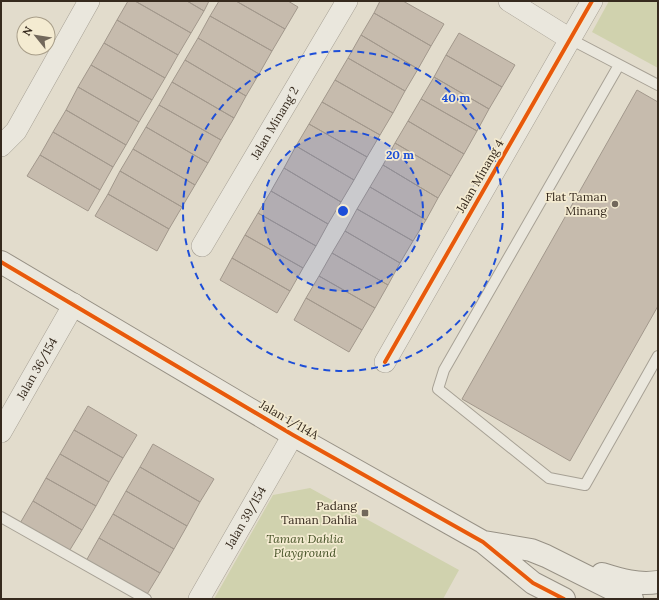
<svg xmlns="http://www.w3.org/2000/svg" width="659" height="600" viewBox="0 0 659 600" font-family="Lora,serif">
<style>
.green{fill:#d0d2ae}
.building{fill:#c6bbad;stroke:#a2988c}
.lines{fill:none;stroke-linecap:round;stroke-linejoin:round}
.lane-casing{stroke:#a7a195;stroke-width:12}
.street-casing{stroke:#a7a195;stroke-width:22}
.secondary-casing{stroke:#979185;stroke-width:24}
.lane{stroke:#eae7dd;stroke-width:10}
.street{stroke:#eae7dd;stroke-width:21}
.secondary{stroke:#eae7dd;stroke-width:22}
.cycleway-casing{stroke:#f4ebd1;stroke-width:6}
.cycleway{stroke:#e8590c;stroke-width:4}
.ring{fill:none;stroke:#1d4ed8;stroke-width:2;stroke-dasharray:7 5}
.poi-dot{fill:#72685b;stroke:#f4ebd1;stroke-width:1.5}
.labels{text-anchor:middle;stroke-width:3.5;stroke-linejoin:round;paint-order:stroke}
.street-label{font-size:12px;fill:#362a1e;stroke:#f4ebd1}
.poi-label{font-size:12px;fill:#362a1e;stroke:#f4ebd1;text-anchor:end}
.park-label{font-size:12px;font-style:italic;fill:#445125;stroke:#f4ebd1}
.centre{fill:#1d4ed8;stroke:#f4ebd1;stroke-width:2}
.ring-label{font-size:12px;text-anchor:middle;font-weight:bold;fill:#1d4ed8;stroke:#f4ebd1;stroke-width:3.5;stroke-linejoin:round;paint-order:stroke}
</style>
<rect width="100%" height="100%" fill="#e2dccc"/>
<path class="green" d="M609,1H658V68L592,32Z
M310,488L459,570L443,599H214L273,495Z"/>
<path class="building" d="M128,1H135L191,33L178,55L117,20Z
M135,1H187L204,11L191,33Z
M187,1H209L204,11Z
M219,1H236L285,29L272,51L210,16Z
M236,1H288L298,7L285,29Z
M380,1H403L444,24L431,46L374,13Z
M374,13L431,46L418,69L361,35Z
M210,16L272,51L259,74L198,38Z
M117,20L178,55L165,78L104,43Z
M459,33L515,65L502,87L446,55Z
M361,35L418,69L405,91L348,58Z
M198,38L259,74L246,96L185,60Z
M104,43L165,78L152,100L91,65Z
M446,55L502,87L489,109L434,77Z
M348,58L405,91L393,113L335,80Z
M185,60L246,96L234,118L172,82Z
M91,65L152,100L139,122L78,87Z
M434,77L489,109L477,131L421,99Z
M335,80L393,113L380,135L322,102Z
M172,82L234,118L221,140L159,105Z
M78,87L139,122L126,145L66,110Z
M637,90L658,102V306L570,461L462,399Z
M421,99L477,131L464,154L408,121Z
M322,102L380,135L367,157L309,124Z
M159,105L221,140L208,163L146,127Z
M66,110L126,145L113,167L53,132Z
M408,121L464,154L451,176L395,143Z
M309,124L367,157L354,180L296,146Z
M146,127L208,163L195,185L133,149Z
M53,132L113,167L100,190L40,155Z
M395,143L451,176L438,198L383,165Z
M296,146L354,180L341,202L284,168Z
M133,149L195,185L182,207L120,171Z
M40,155L100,190L88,211L27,176Z
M383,165L438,198L426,220L370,187Z
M284,168L341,202L328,224L271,191Z
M120,171L182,207L169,229L108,194Z
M370,187L426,220L413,241L357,209Z
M271,191L328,224L316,246L258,213Z
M108,194L169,229L157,251L95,216Z
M357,209L413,241L400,263L345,231Z
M258,213L316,246L303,268L245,235Z
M345,231L400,263L388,285L332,253Z
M245,235L303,268L290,291L232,258Z
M332,253L388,285L375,308L319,276Z
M232,258L290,291L277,313L220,280Z
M319,276L375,308L362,330L306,298Z
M306,298L362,330L349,352L294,320Z
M88,406L137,435L123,458L74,430Z
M74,430L123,458L109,482L60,454Z
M153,444L214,479L200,502L140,467Z
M60,454L109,482L96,506L46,478Z
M140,467L200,502L187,526L126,491Z
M46,478L96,506L82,530L33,501Z
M126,491L187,526L174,549L113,514Z
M33,501L82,530L68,553L19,525Z
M113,514L174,549L160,573L99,538Z
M99,538L160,573L146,596L86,561Z"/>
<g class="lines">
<defs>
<path id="lane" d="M570,39L658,85
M619,65L444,370L438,389L549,478L585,485L658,356
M1,517L146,599"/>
<g id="street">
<path d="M509,1L570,39"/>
<path d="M1,146L16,131L89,1"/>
<path id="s1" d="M202,246L347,1"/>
<path d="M385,362L592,1"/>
<path id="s2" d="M1,432L74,304"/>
<path id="s3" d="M199,599L293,435"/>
</g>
<path id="secondary" d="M1,262L293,435L483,542L533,583L564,599
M484,542L531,550L546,556L632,599
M602,574C621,580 638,585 658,582"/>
</defs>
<use href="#lane" class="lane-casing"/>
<use href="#street" class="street-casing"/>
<use href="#secondary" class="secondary-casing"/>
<use href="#lane" class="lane"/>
<use href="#street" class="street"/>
<use href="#secondary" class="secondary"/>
<defs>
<path id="cycleway" d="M1,262L293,435L483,542L533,583L564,599
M385,362L592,1"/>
</defs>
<use href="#cycleway" class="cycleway-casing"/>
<use href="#cycleway" class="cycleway"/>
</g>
<circle cx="343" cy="211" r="80" fill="#1d4ed8" fill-opacity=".12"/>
<g class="ring">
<circle cx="343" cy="211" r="80"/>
<circle cx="343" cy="211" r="160"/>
</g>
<g class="poi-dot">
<circle cx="615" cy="204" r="4"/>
<rect x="361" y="509" width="8" height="8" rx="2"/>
</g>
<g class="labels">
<g class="street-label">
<text dy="4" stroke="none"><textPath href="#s1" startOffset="143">Jalan Minang 2</textPath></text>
<text transform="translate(480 176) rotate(-60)" y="4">Jalan Minang 4</text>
<text dy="4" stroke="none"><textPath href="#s2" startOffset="73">Jalan 36/154</textPath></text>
<text transform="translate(289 420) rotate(30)" y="4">Jalan 1/114A</text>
<text dy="4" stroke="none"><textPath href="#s3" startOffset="94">Jalan 39/154</textPath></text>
</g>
<g class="poi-label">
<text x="607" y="201">Flat Taman<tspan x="607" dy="14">Minang</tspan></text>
<text x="357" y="510">Padang<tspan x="357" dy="14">Taman Dahlia</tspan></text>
</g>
<g class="park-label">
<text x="305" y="543">Taman Dahlia<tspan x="305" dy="14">Playground</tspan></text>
</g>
</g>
<circle cx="343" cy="211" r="6" class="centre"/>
<g class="ring-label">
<text x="456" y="102">40 m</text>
<text x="400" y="159">20 m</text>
</g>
<rect width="659" height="600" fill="none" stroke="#362a1e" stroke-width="4"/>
<g transform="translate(36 36) rotate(300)"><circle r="19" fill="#f4ebd1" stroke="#a89e89"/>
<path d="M0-3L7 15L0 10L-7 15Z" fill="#72685b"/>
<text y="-6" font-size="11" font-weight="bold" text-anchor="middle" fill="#362a1e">N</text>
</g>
</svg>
